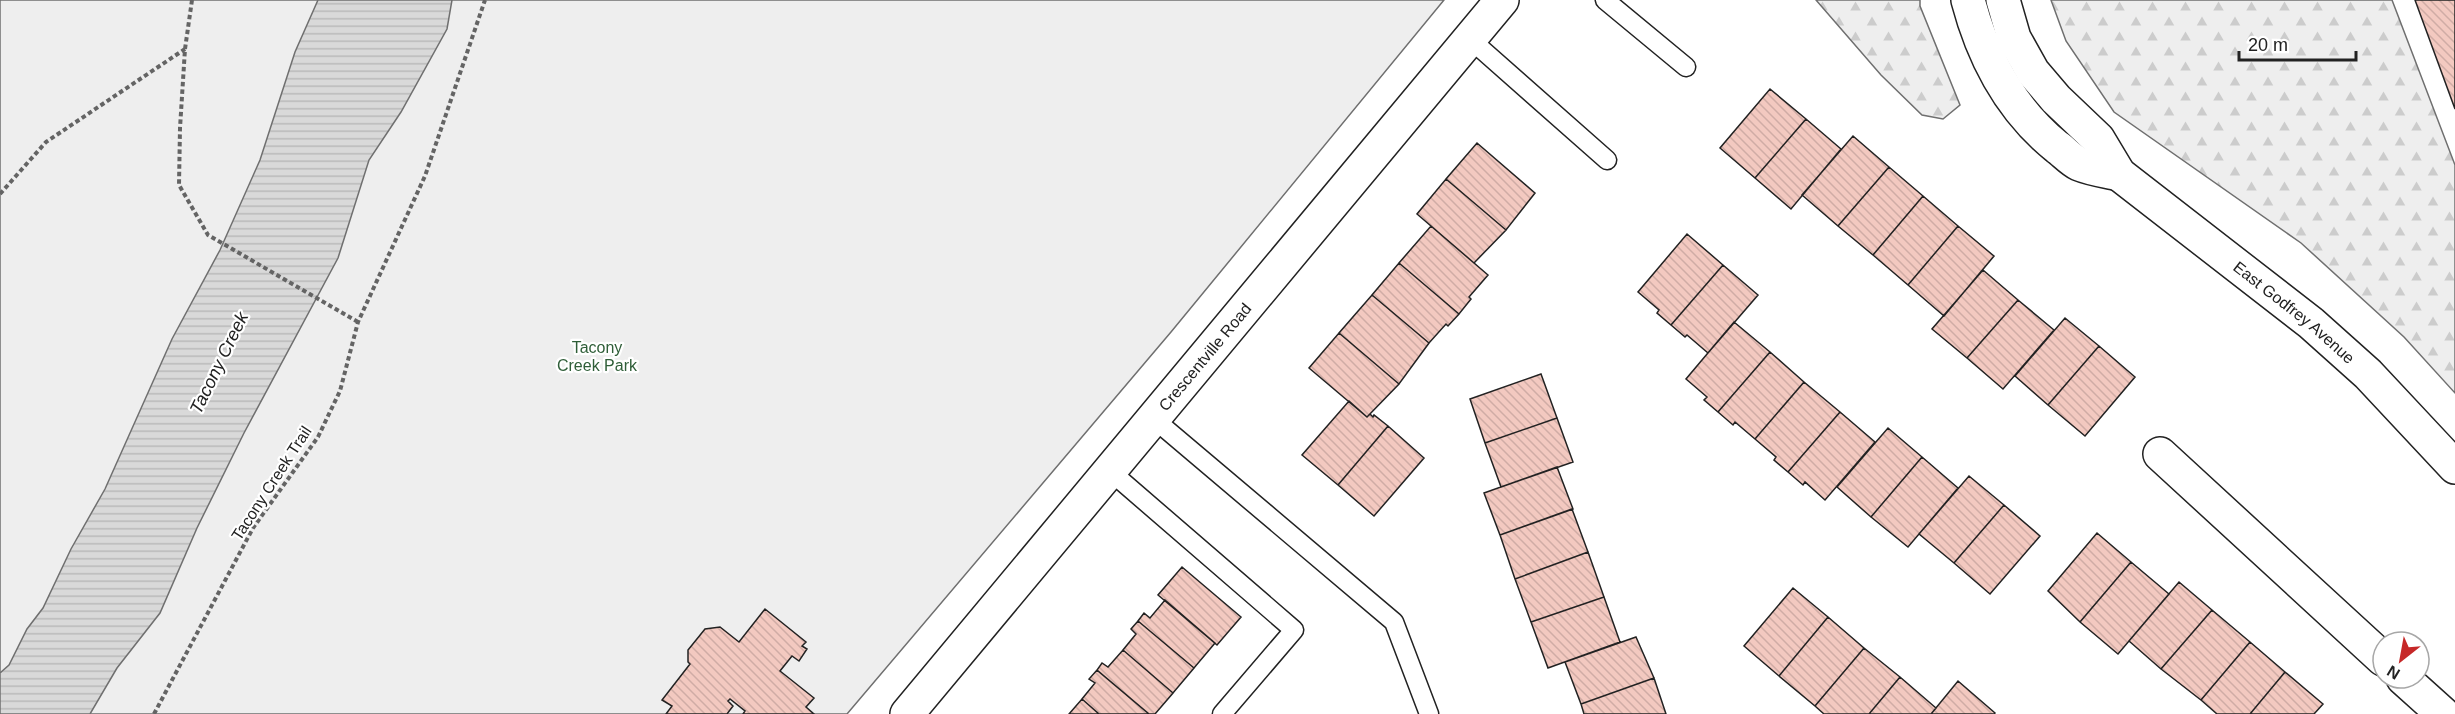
<svg xmlns="http://www.w3.org/2000/svg" width="2455" height="714" viewBox="0 0 2455 714" font-family="Arial,sans-serif">
<style>
.forest{fill:url(#forest-firs);stroke:#6f6f6f;stroke-width:1.5}
.park{fill:#eee;stroke:#6f6f6f;stroke-width:1.5}
.water{fill:url(#water-rules);stroke:#6f6f6f;stroke-width:1.5}
.building{fill:url(#building-back-hatch);stroke:#222;stroke-width:1.5}
.lines{fill:none;stroke-linecap:round;stroke-linejoin:round}
.service-casing{stroke:#222;stroke-width:21}
.minor-casing{stroke:#222;stroke-width:36}
.primary-casing{stroke:#222;stroke-width:36}
.trunk-casing{stroke:#222;stroke-width:36}
.path{stroke:#646464;stroke-width:4;stroke-dasharray:4.5 3;stroke-linecap:butt}
.service{stroke:#fff;stroke-width:18}
.minor{stroke:#fff;stroke-width:33}
.primary{stroke:#fff;stroke-width:33}
.trunk{stroke:#fff;stroke-width:33}
.labels{text-anchor:middle;stroke-width:4.5;stroke-linejoin:round;paint-order:stroke}
.street-label{font-size:16px;fill:#222;stroke:#fff}
.park-label{font-size:16px;fill:#2f5e38;stroke:#fff}
.water-label{font-size:18px;font-style:italic;fill:#222;stroke:#fff}
</style>
<defs>
<pattern id="forest-firs" width="22" height="20" patternUnits="userSpaceOnUse" patternTransform="scale(1.5)"><rect width="22" height="20" fill="#eee"/><path d="M5 1l3.5 6h-7zM16 11l3.5 6h-7z" fill="#ccc"/></pattern>
<pattern id="water-rules" width="6" height="5" patternUnits="userSpaceOnUse" patternTransform="scale(1.5)"><rect width="6" height="5" fill="#d9d9d9"/><path d="M0 2.5h6" fill="none" stroke="#bababa"/></pattern>
<pattern id="building-back-hatch" width="6" height="6" patternUnits="userSpaceOnUse" patternTransform="scale(1.5)"><rect width="6" height="6" fill="#f3c9c0"/><path d="M-1 5l2 2M0 0l6 6M5-1l2 2" fill="none" stroke="#d0aca5"/></pattern>
</defs>
<rect width="100%" height="100%" fill="#fff"/>
<path class="forest" d="M1816,0H1920V6L1960,105L1943,119L1922,115L1881,75Z
M2051,0H2392L2455,165V393L2404,337L2301,243L2114,112L2066,41Z"/>
<path class="park" d="M0,0H1444L1171,332L847,714H0Z"/>
<path class="water" d="M318,0H452L447,29L401,112L369,160L338,258L244,433L197,528L160,613L117,668L90,714H0V673L9,665L27,629L43,608L71,549L105,489L172,339L220,250L260,160L295,52Z"/>
<path class="building" d="M2415,0H2455V109Z
M1770,89L1806,119L1755,178L1720,148Z
M1806,119L1841,149L1791,209L1755,178Z
M1853,136L1889,167L1838,226L1802,195Z
M1477,143L1535,193L1506,230L1446,179Z
M1889,167L1923,196L1873,255L1838,226Z
M1446,179L1506,230L1474,263L1417,214Z
M1923,196L1958,226L1908,285L1873,255Z
M1431,226L1488,275L1469,297L1471,299L1459,314L1399,263Z
M1958,226L1994,256L1944,316L1908,285Z
M1687,234L1723,265L1671,325L1657,313L1659,310L1638,292Z
M1399,263L1459,314L1448,326L1446,324L1429,343L1372,295Z
M1723,265L1758,295L1708,353L1687,335L1685,337L1671,325Z
M1983,270L2018,300L1967,358L1932,329Z
M1372,295L1429,343L1399,384L1339,333Z
M2018,300L2054,330L2003,389L1967,358Z
M2065,318L2099,346L2048,405L2015,376Z
M1734,322L1770,352L1718,412L1704,400L1707,397L1686,379Z
M1339,333L1399,384L1367,417L1309,368Z
M2099,346L2135,377L2085,436L2048,405Z
M1770,352L1804,382L1755,439L1735,422L1733,425L1718,412Z
M1541,374L1557,418L1485,443L1470,399Z
M1804,382L1840,412L1788,472L1774,460L1776,457L1755,439Z
M1349,401L1367,417L1370,414L1373,417L1374,415L1388,426L1338,485L1302,455Z
M1840,412L1875,442L1825,500L1805,482L1803,485L1788,472Z
M1557,418L1573,462L1501,487L1485,443Z
M1388,426L1424,458L1374,516L1338,485Z
M1888,428L1922,457L1871,517L1837,487Z
M1922,457L1958,488L1908,547L1871,517Z
M1557,467L1573,509L1500,535L1484,493Z
M1969,476L2004,505L1954,563L1919,534Z
M2004,505L2040,536L1990,594L1954,563Z
M1572,509L1588,552L1515,579L1500,535Z
M2097,533L2131,562L2080,622L2048,591Z
M1588,552L1604,597L1531,622L1515,579Z
M2131,562L2169,594L2118,654L2080,622Z
M1182,567L1241,617L1217,645L1158,595Z
M2179,582L2212,610L2161,669L2129,641Z
M1793,588L1828,617L1779,676L1744,646Z
M1604,597L1620,642L1548,668L1531,622Z
M1165,600L1215,643L1194,668L1138,621L1144,613L1150,618Z
M765,609L806,642L802,646L807,649L799,661L792,656L780,671L814,698L806,707L814,714H743L745,711L730,699L728,701L733,706L727,714H666L672,706L662,700L690,664L688,662V650L705,629L720,627L739,642Z
M2212,610L2250,642L2201,700L2161,669Z
M1828,617L1864,648L1815,706L1779,676Z
M1138,621L1194,668L1173,693L1123,650L1136,634L1131,629Z
M1636,637L1654,678L1581,704L1565,662Z
M2250,642L2285,672L2250,714H2217L2201,700Z
M1864,648L1900,677L1869,714H1824L1815,706Z
M1123,650L1173,693L1155,714H1149L1097,670L1102,663L1108,667Z
M1097,670L1149,714H1099L1082,699L1095,683L1089,679Z
M2285,672L2323,704L2314,714H2250Z
M1900,677L1936,708L1931,714H1869Z
M1654,678L1666,714H1584L1581,704Z
M1958,681L1995,713L1994,714H1931Z
M1082,699L1099,714H1069Z"/>
<g class="lines">
<defs>
<path id="service" d="M1605,0L1686,67
M1470,39L1607,160
M1154,419L1394,622L1429,714
M1110,471L1294,630L1222,714"/>
<path id="minor" d="M2160,454L2383,659
M2403,678L2443,714"/>
<g id="primary">
<path d="M1968,0C1983,57 2010,109 2057,147C2064,152 2071,160 2079,164C2091,169 2106,171 2119,174"/>
<path id="s1" d="M2003,0L2014,38L2033,72L2056,99L2098,139L2119,174L2311,323L2368,374L2455,467"/>
</g>
<g id="trunk">
<path id="s2" d="M907,714L1502,0"/>
</g>
</defs>
<use href="#service" class="service-casing"/>
<use href="#minor" class="minor-casing"/>
<use href="#primary" class="primary-casing"/>
<use href="#trunk" class="trunk-casing"/>
<path class="path" d="M192,0L185,49L180,128L179,185L208,235L358,322
M0,194L46,142L185,49
M154,714L253,528L318,437L340,391L358,322L425,176L485,0"/>
<use href="#service" class="service"/>
<use href="#minor" class="minor"/>
<use href="#primary" class="primary"/>
<use href="#trunk" class="trunk"/>
</g>
<g class="labels">
<g class="street-label">
<text dy="6" stroke="none"><textPath href="#s1" startOffset="436">East Godfrey Avenue</textPath></text>
<text dy="6" stroke="none"><textPath href="#s2" startOffset="465">Crescentville Road</textPath></text>
<text transform="translate(271 483) rotate(-57)" y="6">Tacony Creek Trail</text>
</g>
<g class="park-label">
<text x="597" y="353">Tacony<tspan x="597" dy="18">Creek Park</tspan></text>
</g>
<g class="water-label">
<text transform="translate(219 363) rotate(-64)" y="6">Tacony Creek</text>
</g>
</g>
<g transform="translate(2401 660) rotate(211)"><circle r="28" fill="#ffffff" stroke="#a7a7a7" stroke-width="1.5"/>
<path d="M0-4.5L10 22L0 15L-10 22Z" fill="#c62828"/>
<text y="-9" font-size="16" font-weight="bold" text-anchor="middle" fill="#222222">N</text>
</g>
<path d="M2239 51v9h117v-9" fill="none" stroke="#222222" stroke-width="3"/>
<text x="2248" y="51" font-size="18" fill="#222222" stroke="#ffffff" stroke-width="4.5" paint-order="stroke">20 m</text>
</svg>
